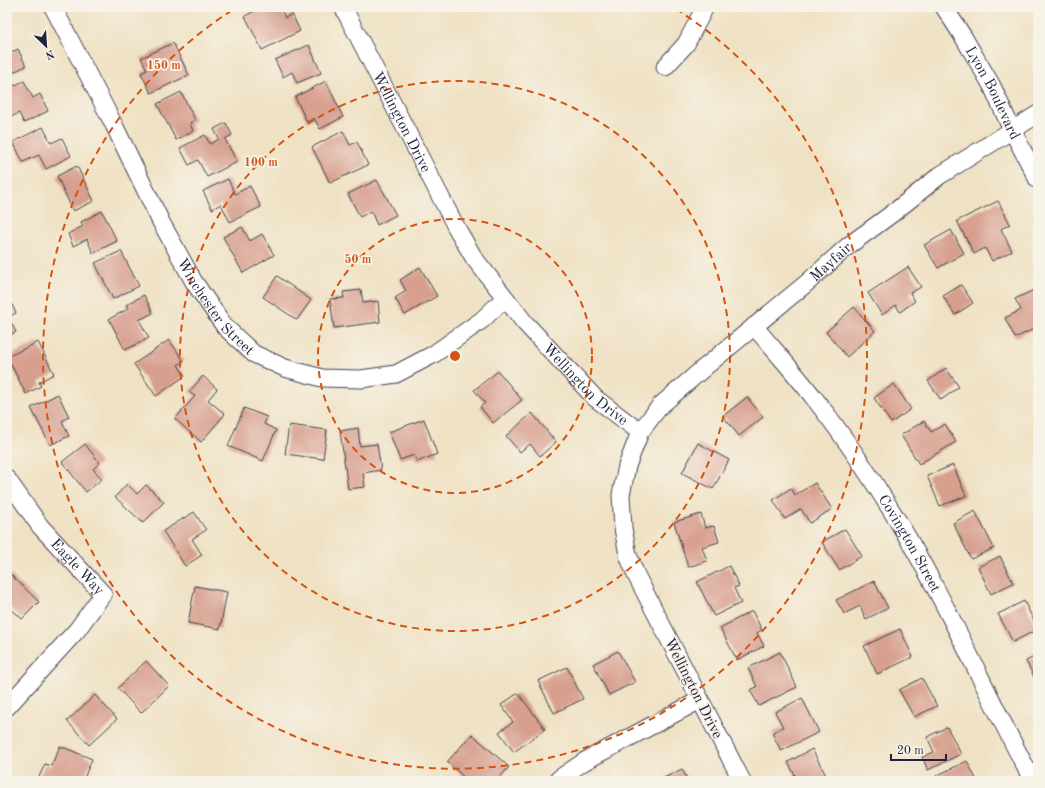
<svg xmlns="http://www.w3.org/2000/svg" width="1045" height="788" viewBox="0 0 1045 788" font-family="'Old Standard TT',serif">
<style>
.building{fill:#d79f8e}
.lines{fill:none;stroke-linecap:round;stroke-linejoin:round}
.minor-casing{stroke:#413f4f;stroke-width:19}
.minor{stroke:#fff;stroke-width:17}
.ring{fill:none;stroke:#d45411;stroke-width:2;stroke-dasharray:7 5}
.labels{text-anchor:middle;stroke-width:3.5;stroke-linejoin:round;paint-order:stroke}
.street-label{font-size:15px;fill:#22223b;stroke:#f7f3e8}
.centre{fill:#d45411;stroke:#f7f3e8;stroke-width:2}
.ring-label{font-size:12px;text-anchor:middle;font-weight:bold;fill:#d45411;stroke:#f7f3e8;stroke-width:3.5;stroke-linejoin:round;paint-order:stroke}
</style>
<rect width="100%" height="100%" fill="#f7f3e8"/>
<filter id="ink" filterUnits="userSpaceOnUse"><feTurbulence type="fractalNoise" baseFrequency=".025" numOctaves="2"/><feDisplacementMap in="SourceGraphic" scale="8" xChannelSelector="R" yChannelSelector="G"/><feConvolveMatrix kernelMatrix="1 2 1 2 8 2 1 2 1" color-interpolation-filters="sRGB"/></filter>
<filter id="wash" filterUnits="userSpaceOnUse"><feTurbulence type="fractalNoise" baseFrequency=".012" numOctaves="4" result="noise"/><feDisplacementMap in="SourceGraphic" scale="16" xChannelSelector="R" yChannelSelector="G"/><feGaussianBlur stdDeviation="0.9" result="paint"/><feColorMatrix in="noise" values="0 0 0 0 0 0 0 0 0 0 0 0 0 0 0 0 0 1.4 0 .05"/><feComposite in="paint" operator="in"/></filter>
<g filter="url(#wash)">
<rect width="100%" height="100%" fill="#efe1c3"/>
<g id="blocks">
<path class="building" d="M262,7H280L285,18L292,14L300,31L262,50L245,16Z
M173,43L189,75L151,93L141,73L147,70L141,58Z
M309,45L321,73L297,83L292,72L283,77L275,60Z
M7,46L10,53L18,49L26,66L7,75Z
M24,81L33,98L40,94L48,111L24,123L19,113L7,119V89Z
M326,81L343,117L320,129L314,118L307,122L295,97Z
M181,92L195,120L190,123L193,131L176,140L157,104Z
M226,123L232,135L225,139L237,162L207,177L198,160L189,165L180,148L205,135L210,144L219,139L214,129Z
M43,127L51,143L62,138L71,156L46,169L39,155L23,162L13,142Z
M343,131L350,145L357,142L368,165L330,183L312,147Z
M77,166L94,201L73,211L57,176Z
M228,179L235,194L250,186L261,207L230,222L221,204L212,209L203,191Z
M377,180L396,215L377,225L371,211L360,217L348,194Z
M998,201L1010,224L1001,229L1012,251L992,261L985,248L974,254L957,221Z
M102,211L117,241L93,253L87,239L73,246L68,234L83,226L81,222Z
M242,227L250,241L262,234L274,255L243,273L223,237Z
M951,230L964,253L938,268L924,245Z
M121,251L139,286L113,299L95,263Z
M420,267L437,296L405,315L395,298L406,291L400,280Z
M908,267L921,287L910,293L915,301L900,312L896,305L882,315L868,293Z
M277,276L311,300L297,320L263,297Z
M961,285L973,303L955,315L943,296Z
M1038,288V327L1015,338L1005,318L1021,310L1015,299Z
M361,290L363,303L378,301L380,322L334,328L330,299L344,298L343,292Z
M7,295L16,313L8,317L16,332L7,337Z
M144,295L153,313L139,320L149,338L125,350L109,319L128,309L126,305Z
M854,307L875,331L847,357L826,332Z
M169,340L184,361L178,365L185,376L156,396L134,364Z
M38,342L54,374L39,382L41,386L26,394L7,357Z
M946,368L959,387L941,400L928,381Z
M498,371L522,400L493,423L480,407L485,403L474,390Z
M203,376L217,389L208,400L225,414L201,442L175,419L195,396L189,392Z
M894,384L911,409L891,423L874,398Z
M58,394L69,417L62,421L69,436L50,445L31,408Z
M747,397L763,417L739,436L723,416Z
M244,408L267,417L264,424L276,430L263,461L228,446Z
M532,413L556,442L540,456L530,444L520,452L506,436Z
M424,419L437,454L417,462L414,455L400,460L389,432Z
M924,421L931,432L945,424L956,442L919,464L901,435Z
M289,425L327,430L323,459L285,454Z
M358,428L360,446L377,444L381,470L363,473L365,487L348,489L340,431Z
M698,443L729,460L713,489L682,473Z
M85,444L100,463L93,469L102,479L86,492L62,462Z
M953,465L966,496L940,506L927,476Z
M815,483L832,509L810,523L801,509L785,519L773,500L791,488L795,495Z
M127,484L137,494L146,485L164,502L143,523L115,497Z
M975,511L994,548L971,559L953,523Z
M194,512L206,530L192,539L202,555L185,566L163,531Z
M701,514L705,528L714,526L719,542L702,547L707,561L688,567L674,522Z
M845,529L862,556L839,570L822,542Z
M1000,556L1013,583L991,594L978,567Z
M729,566L739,586L734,588L741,603L714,616L697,582Z
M10,574L39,602L22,619L7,605V577Z
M874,581L888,608L866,619L860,606L844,614L836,600Z
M195,586L227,592L220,629L188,623Z
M1024,601L1038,629L1013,642L998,614Z
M752,611L762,630L757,633L764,646L737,660L720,628Z
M900,629L913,657L877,674L864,646Z
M618,651L635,682L609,695L593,664Z
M780,652L797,687L759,706L750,690L757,687L748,668Z
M1038,655V685L1026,661Z
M146,661L169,686L141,713L118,688Z
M567,667L583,699L554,713L538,681Z
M922,678L937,706L914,717L899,690Z
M518,693L545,729L514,752L499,732L513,722L501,705Z
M95,695L117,719L89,745L67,721Z
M802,698L819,732L781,751L772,733L783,727L775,712Z
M947,727L961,754L928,770L922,757L934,752L927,737Z
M472,734L509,767L497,781H468L447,762Z
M60,746L92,759L83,781H37L45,764L51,766Z
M812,749L829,781H798L788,762Z
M967,761L977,781H938L936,776Z
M682,769L688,781H658Z"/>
</g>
</g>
<g filter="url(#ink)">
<use href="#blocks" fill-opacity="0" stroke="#413f4f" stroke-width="1"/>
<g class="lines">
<defs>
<g id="minor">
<path id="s1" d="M53,7L114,125L161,222L194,282L225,327L254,354L285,368L322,378L361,379L396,374L434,354L482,320L505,298"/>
<path id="s2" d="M343,7L456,227L474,258L525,323L595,398L640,432"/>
<path id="s3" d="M944,7L964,38L992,86L1012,130L1038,180"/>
<path d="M665,67L686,44L705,7"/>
<path id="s4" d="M754,326C774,350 795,373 814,398C845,437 873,480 899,523C949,606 987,696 1033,781"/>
<path id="s5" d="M7,479L40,526L103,594L77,630L7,707"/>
<path d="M557,781L560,778L585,761L700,700"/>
<path id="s6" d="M742,781L636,575L628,555L623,528L621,495L627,466L640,432L660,406L705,367L808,282L848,246L893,213L939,176L1038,114"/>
</g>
</defs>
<use href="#minor" class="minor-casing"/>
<use href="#minor" class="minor"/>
</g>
</g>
<g class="ring">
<circle cx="455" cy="356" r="137"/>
<circle cx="455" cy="356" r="275"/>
<path d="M676 9A412 412 0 1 1 234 9"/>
</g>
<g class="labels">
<g class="street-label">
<text dy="5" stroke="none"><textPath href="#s3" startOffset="99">Lyon Boulevard</textPath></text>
<text dy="5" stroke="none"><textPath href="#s2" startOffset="129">Wellington Drive</textPath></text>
<text dy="5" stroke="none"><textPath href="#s6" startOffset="636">Mayfair</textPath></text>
<text dy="5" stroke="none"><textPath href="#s1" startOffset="342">Winchester Street</textPath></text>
<text dy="5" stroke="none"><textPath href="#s2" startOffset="452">Wellington Drive</textPath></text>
<text dy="5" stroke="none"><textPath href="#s4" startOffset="268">Covington Street</textPath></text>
<text dy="5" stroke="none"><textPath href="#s5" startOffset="113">Eagle Way</textPath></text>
<text transform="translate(694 688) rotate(63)" y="5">Wellington Drive</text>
</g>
</g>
<circle cx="455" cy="356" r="6" class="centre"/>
<g class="ring-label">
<text x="164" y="69">150 m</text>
<text x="261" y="166">100 m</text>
<text x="358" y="263">50 m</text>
</g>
<rect width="1045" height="788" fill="none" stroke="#f7f3e8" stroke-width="24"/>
<g transform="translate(46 46) rotate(155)" stroke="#f7f3e8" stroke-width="3" paint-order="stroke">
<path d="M0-3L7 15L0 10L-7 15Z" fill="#22223b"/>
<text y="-6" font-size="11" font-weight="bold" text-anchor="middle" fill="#22223b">N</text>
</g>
<path d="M891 754v6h55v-6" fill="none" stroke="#22223b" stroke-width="2"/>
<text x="897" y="754" font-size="12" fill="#22223b" stroke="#f7f3e8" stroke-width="3" paint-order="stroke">20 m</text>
</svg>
